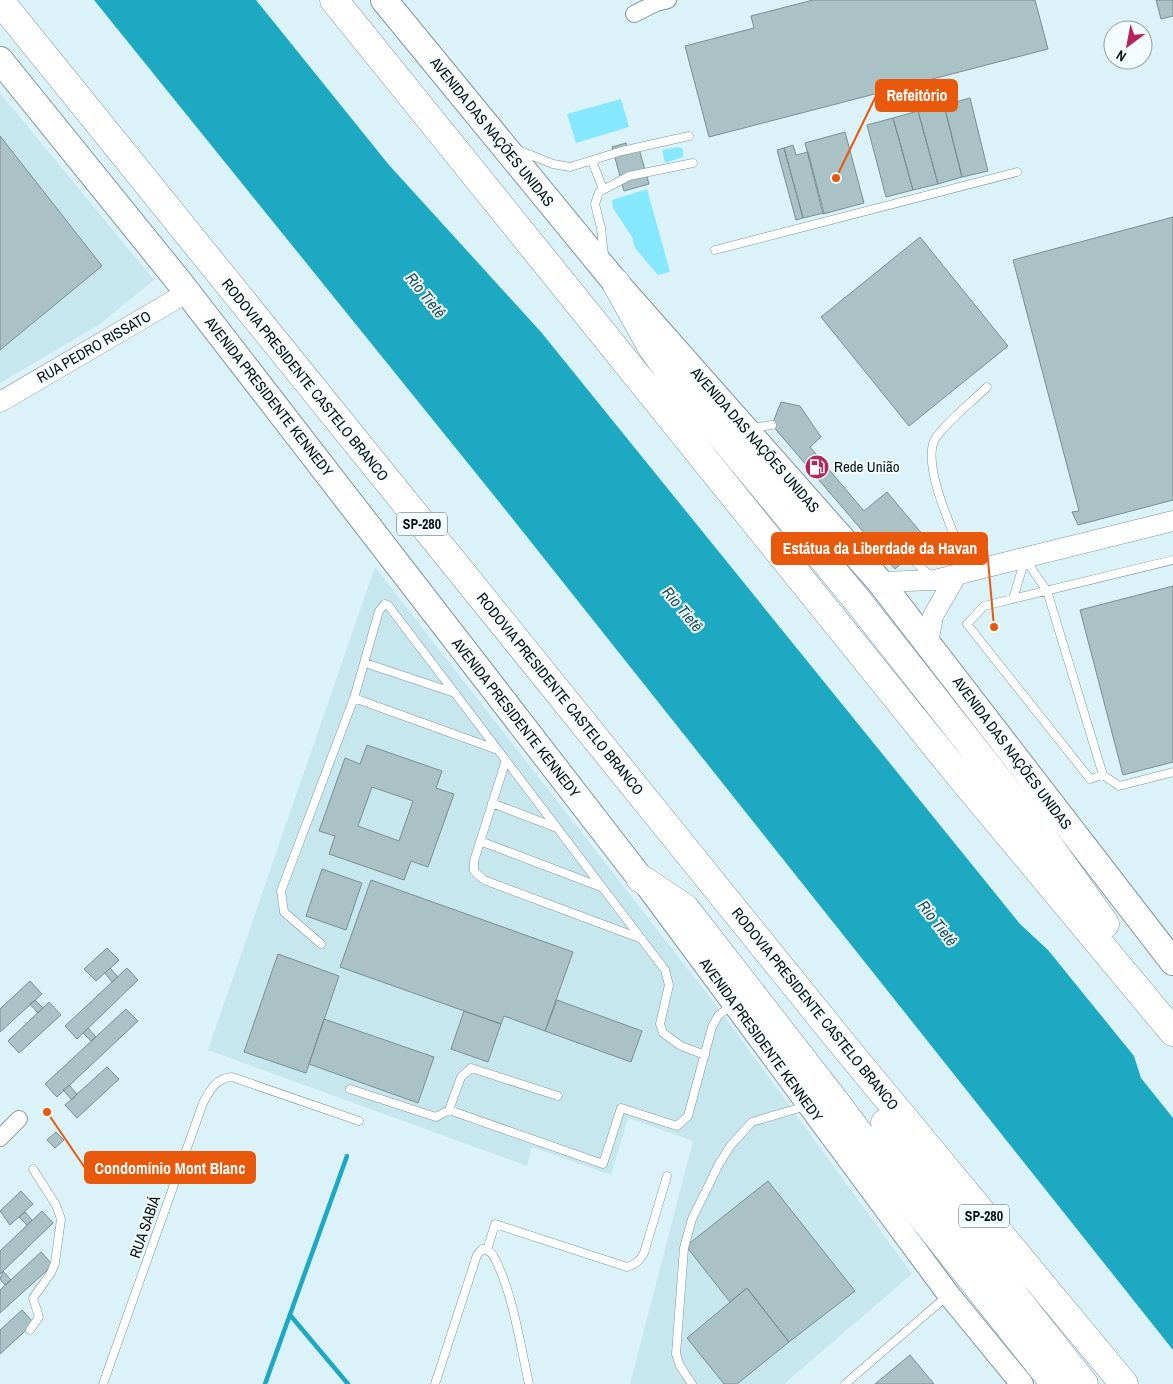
<svg xmlns="http://www.w3.org/2000/svg" width="1173" height="1384" viewBox="0 0 1173 1384" font-family="'Archivo Narrow',sans-serif">
<style>
.built{fill:#c7e7ef}
.green{fill:#86e8ff}
.water{fill:#1ea9c2}
.lines{fill:none;stroke-linecap:round;stroke-linejoin:round}
.stream{stroke:#1ea9c2;stroke-width:4.5}
.building{fill:#aac1c6;stroke:#798e93;fill-rule:evenodd}
.service-casing{stroke:#7f959a;stroke-width:9}
.minor-casing{stroke:#7f959a;stroke-width:18}
.tertiary-casing{stroke:#7f959a;stroke-width:21}
.secondary-casing{stroke:#7f959a;stroke-width:24}
.trunk-casing{stroke:#7f959a;stroke-width:28}
.motorway-casing{stroke:#7f959a;stroke-width:29}
.service{stroke:#fff;stroke-width:8}
.minor{stroke:#fff;stroke-width:16}
.tertiary{stroke:#fff;stroke-width:20}
.secondary{stroke:#fff;stroke-width:22}
.trunk{stroke:#fff;stroke-width:26}
.motorway{stroke:#fff;stroke-width:28}
.labels{text-anchor:middle;stroke-width:4;stroke-linejoin:round;paint-order:stroke}
.shield{fill:#f3fdff;stroke:#4e5759;stroke-width:1}
.shield-label{font-size:14px;font-weight:bold;fill:#081012}
.street-label{font-size:15px;fill:#081012;stroke:#f3fdff}
.poi-label{font-size:15px;fill:#081012;stroke:#f3fdff;text-anchor:start}
.water-label{font-size:16px;font-style:italic;fill:#1a4f5a;stroke:#f3fdff}
.leader{fill:none;stroke:#e8590c;stroke-width:2}
.callout-dot{fill:#e8590c;stroke:#f3fdff;stroke-width:2}
.callout{fill:#e8590c;stroke:#e8590c;stroke-width:2}
.callout-label{font-size:16px;text-anchor:middle;font-weight:bold;fill:#fff}
</style>
<rect width="100%" height="100%" fill="#dbf2f8"/>
<path class="built" d="M0,93L154,280L100,324L0,383Z
M375,567L722,1013L912,1274L784,1384H630L693,1141L628,1118L611,1175L532,1147L527,1166L208,1050Z"/>
<path class="green" d="M621,99L629,127L576,143L567,114Z
M679,147L683,149V157L665,163L662,150Z
M647,189L670,272L658,275L635,248L632,237L613,208L612,200Z"/>
<path class="water" d="M94,0H256L389,165L541,332L1020,924L1048,950L1134,1056L1141,1078L1173,1118V1350L500,503Z"/>
<g class="lines">
<path class="stream" d="M290,1315L348,1384
M265,1384L347,1156"/>
</g>
<path class="building" d="M813,0H1035L1048,49L709,137L685,46L754,28L751,16Z
M1156,0H1173V16L1161,19Z
M970,98L988,171L962,177L944,105Z
M944,105L962,177L938,184L918,111Z
M918,111L938,184L913,190L893,118Z
M893,118L913,190L886,197L867,125Z
M845,132L864,203L823,214L805,143Z
M0,136L102,266L0,350Z
M626,143L629,152L639,149L649,184L624,191L612,147Z
M793,145L796,155L808,152L824,213L803,218L784,148Z
M784,148L803,218L796,220L777,150Z
M1173,217V500L1078,525L1072,512L1079,511L1013,260Z
M920,237L1008,346L909,426L821,317Z
M781,402L800,406L821,437L810,447L864,511L887,492L928,541L895,569L772,425Z
M1173,586V762L1123,775L1080,610Z
M367,745L442,771L436,788L454,794L428,867L411,861L404,880L329,854L335,836L319,831L345,758L360,764ZM372,787L413,801L399,841L358,826Z
M322,869L362,883L346,930L306,916Z
M371,880L573,952L545,1031L504,1016L501,1024L340,967Z
M107,948L119,960L96,981L84,969Z
M278,954L339,976L306,1073L244,1052Z
M110,968L118,977L112,982L105,973Z
M127,968L138,980L77,1039L65,1026Z
M30,981L42,994L0,1032V1009Z
M35,1000L43,1008L38,1013L30,1004Z
M557,1000L642,1031L631,1062L545,1031Z
M49,1002L61,1015L19,1053L8,1041Z
M126,1009L138,1021L57,1097L45,1084Z
M464,1011L501,1024L488,1062L451,1049Z
M324,1019L434,1057L418,1103L309,1064Z
M88,1028L96,1037L91,1041L83,1033Z
M107,1067L119,1079L77,1118L65,1105Z
M69,1085L77,1094L72,1100L63,1090Z
M47,1106L53,1111L47,1118L41,1112Z
M56,1132L64,1140L55,1148L47,1140Z
M768,1181L855,1291L789,1342L747,1288L730,1302L686,1246Z
M21,1191L33,1204L10,1225L0,1211Z
M42,1211L53,1223L0,1274V1251Z
M25,1212L32,1220L27,1225L19,1217Z
M41,1252L53,1265L0,1313V1290Z
M3,1271L11,1280L5,1285L0,1279Z
M747,1288L789,1342L737,1384H724L687,1338Z
M22,1310L34,1323L0,1354V1330Z
M910,1355L934,1384H875Z"/>
<g class="lines">
<defs>
<path id="service" d="M518,150L553,164L570,167L622,151L689,136
M592,161L603,189
M715,250L1017,172
M604,256L601,228L595,204L599,192L629,176L693,163
M753,431L759,427L772,425
M910,557L931,577
M969,571C958,542 920,466 935,439C944,424 974,400 987,387
M1013,599L1025,559L1047,591L1103,775L1119,786L1173,772
M365,663L455,693
M354,698L498,750
M506,760L474,861V871L484,880L642,939
M1103,775L1090,779L967,624L984,606L1173,560
M492,803L557,828
M480,841L601,887
M321,944L284,912L281,891L354,698L379,611L385,604L388,605L665,970L669,985L660,1024L663,1033L681,1046L705,1055
M350,1089L436,1117L449,1110L603,1164L621,1108L677,1126L688,1116L712,1027L718,1016L731,1005
M449,1110L461,1077L471,1068L558,1096
M487,1250L495,1224L627,1267C636,1264 640,1261 644,1253L667,1176
M30,1330L39,1317L33,1298L51,1273L55,1263L61,1219L56,1205L33,1169
M103,1384L203,1103C210,1090 216,1078 232,1077L359,1121
M435,1384L477,1255L482,1249C488,1250 492,1252 494,1257C513,1293 520,1344 529,1384
M692,1384L680,1366L676,1354L684,1248L692,1219L719,1164L731,1145L752,1122L806,1106
M845,1384L947,1296"/>
<path id="minor" d="M634,14L656,3L668,0
M0,1138L19,1119"/>
<path id="tertiary" d="M0,402L188,292
M880,582L935,580L1173,521
M928,643L933,616L956,576"/>
<path id="secondary" d="M648,888L949,1295L1022,1384"/>
<path id="trunk" d="M384,0L616,283L880,582L1173,962
M0,60L181,284L640,878"/>
<path id="motorway" d="M334,0L959,775L1173,1032
M0,1L845,1047L1124,1384
M616,283L651,346L674,378L857,600L1037,829L1105,924
M640,878L685,908L834,1100L905,1195L1055,1384
M885,1123L1009,1289L1084,1384"/>
</defs>
<use href="#service" class="service-casing"/>
<use href="#minor" class="minor-casing"/>
<use href="#tertiary" class="tertiary-casing"/>
<use href="#secondary" class="secondary-casing"/>
<use href="#trunk" class="trunk-casing"/>
<use href="#motorway" class="motorway-casing"/>
<use href="#service" class="service"/>
<use href="#minor" class="minor"/>
<use href="#tertiary" class="tertiary"/>
<use href="#secondary" class="secondary"/>
<use href="#trunk" class="trunk"/>
<use href="#motorway" class="motorway"/>
</g>
<defs>
<symbol id="fuel-disc" viewBox="-11 -11 22 22"><circle r="9.5" fill="#b5275c" stroke="#f3fdff"/><path d="M-5.5-6h7V0h2V4h1.3V-2.5L3-4.5l.8-.8L6-3V5H2.5V1h-1V6h-7ZM-4.2-4.7v3.2H.2V-4.7Z" fill="#fff"/></symbol>
</defs>
<g fill-rule="evenodd">
<use href="#fuel-disc" x="803" y="453" width="28" height="28"/>
</g>
<g class="labels">
<g class="shield">
<rect x="397" y="512.5" width="50" height="23" rx="4"/>
<rect x="959" y="1204.5" width="50" height="23" rx="4"/>
</g>
<g class="shield-label">
<text x="422" y="529">SP-280</text>
<text x="984" y="1221">SP-280</text>
</g>
<g class="street-label">
<text transform="translate(492 132) rotate(51)" y="5">AVENIDA DAS NAÇÕES UNIDAS</text>
<text transform="translate(94 347) rotate(-30)" y="5">RUA PEDRO RISSATO</text>
<text transform="translate(305 380) rotate(51)" y="5">RODOVIA PRESIDENTE CASTELO BRANCO</text>
<text transform="translate(269 397) rotate(52)" y="5">AVENIDA PRESIDENTE KENNEDY</text>
<text transform="translate(755 440) rotate(49)" y="5">AVENIDA DAS NAÇÕES UNIDAS</text>
<text transform="translate(560 694) rotate(51)" y="5">RODOVIA PRESIDENTE CASTELO BRANCO</text>
<text transform="translate(516 718) rotate(52)" y="5">AVENIDA PRESIDENTE KENNEDY</text>
<text transform="translate(1012 753) rotate(53)" y="5">AVENIDA DAS NAÇÕES UNIDAS</text>
<text transform="translate(815 1009) rotate(51)" y="5">RODOVIA PRESIDENTE CASTELO BRANCO</text>
<text transform="translate(761 1040) rotate(54)" y="5">AVENIDA PRESIDENTE KENNEDY</text>
<text transform="translate(145 1227) rotate(-71)" y="5">RUA SABIÁ</text>
</g>
<g class="poi-label">
<text x="834" y="472">Rede União</text>
</g>
<g class="water-label">
<text transform="translate(426 295) rotate(51)" y="6">Rio Tietê</text>
<text transform="translate(683 609) rotate(50)" y="6">Rio Tietê</text>
<text transform="translate(938 923) rotate(52)" y="6">Rio Tietê</text>
</g>
</g>
<path class="leader" d="M836 178L876 96M994 627L987 549M47 1112L85 1168"/>
<g class="callout-dot">
<circle cx="836" cy="178" r="5"/>
<circle cx="994" cy="627" r="5"/>
<circle cx="47" cy="1112" r="5"/>
</g>
<g class="callout">
<rect x="876" y="80" width="81" height="31" rx="5"/>
<rect x="772" y="533" width="215" height="31" rx="5"/>
<rect x="85" y="1152" width="170" height="31" rx="5"/>
</g>
<g class="callout-label">
<text x="917" y="101">Refeitório</text>
<text x="880" y="554">Estátua da Liberdade da Havan</text>
<text x="170" y="1174">Condomínio Mont Blanc</text>
</g>
<g transform="translate(1128 45) rotate(212)"><circle r="24" fill="#f3fdff" stroke="#959ea0"/>
<path d="M0-4L9 19L0 12L-9 19Z" fill="#b5275c"/>
<text y="-8" font-size="14" font-weight="bold" text-anchor="middle" fill="#081012">N</text>
</g>
</svg>
